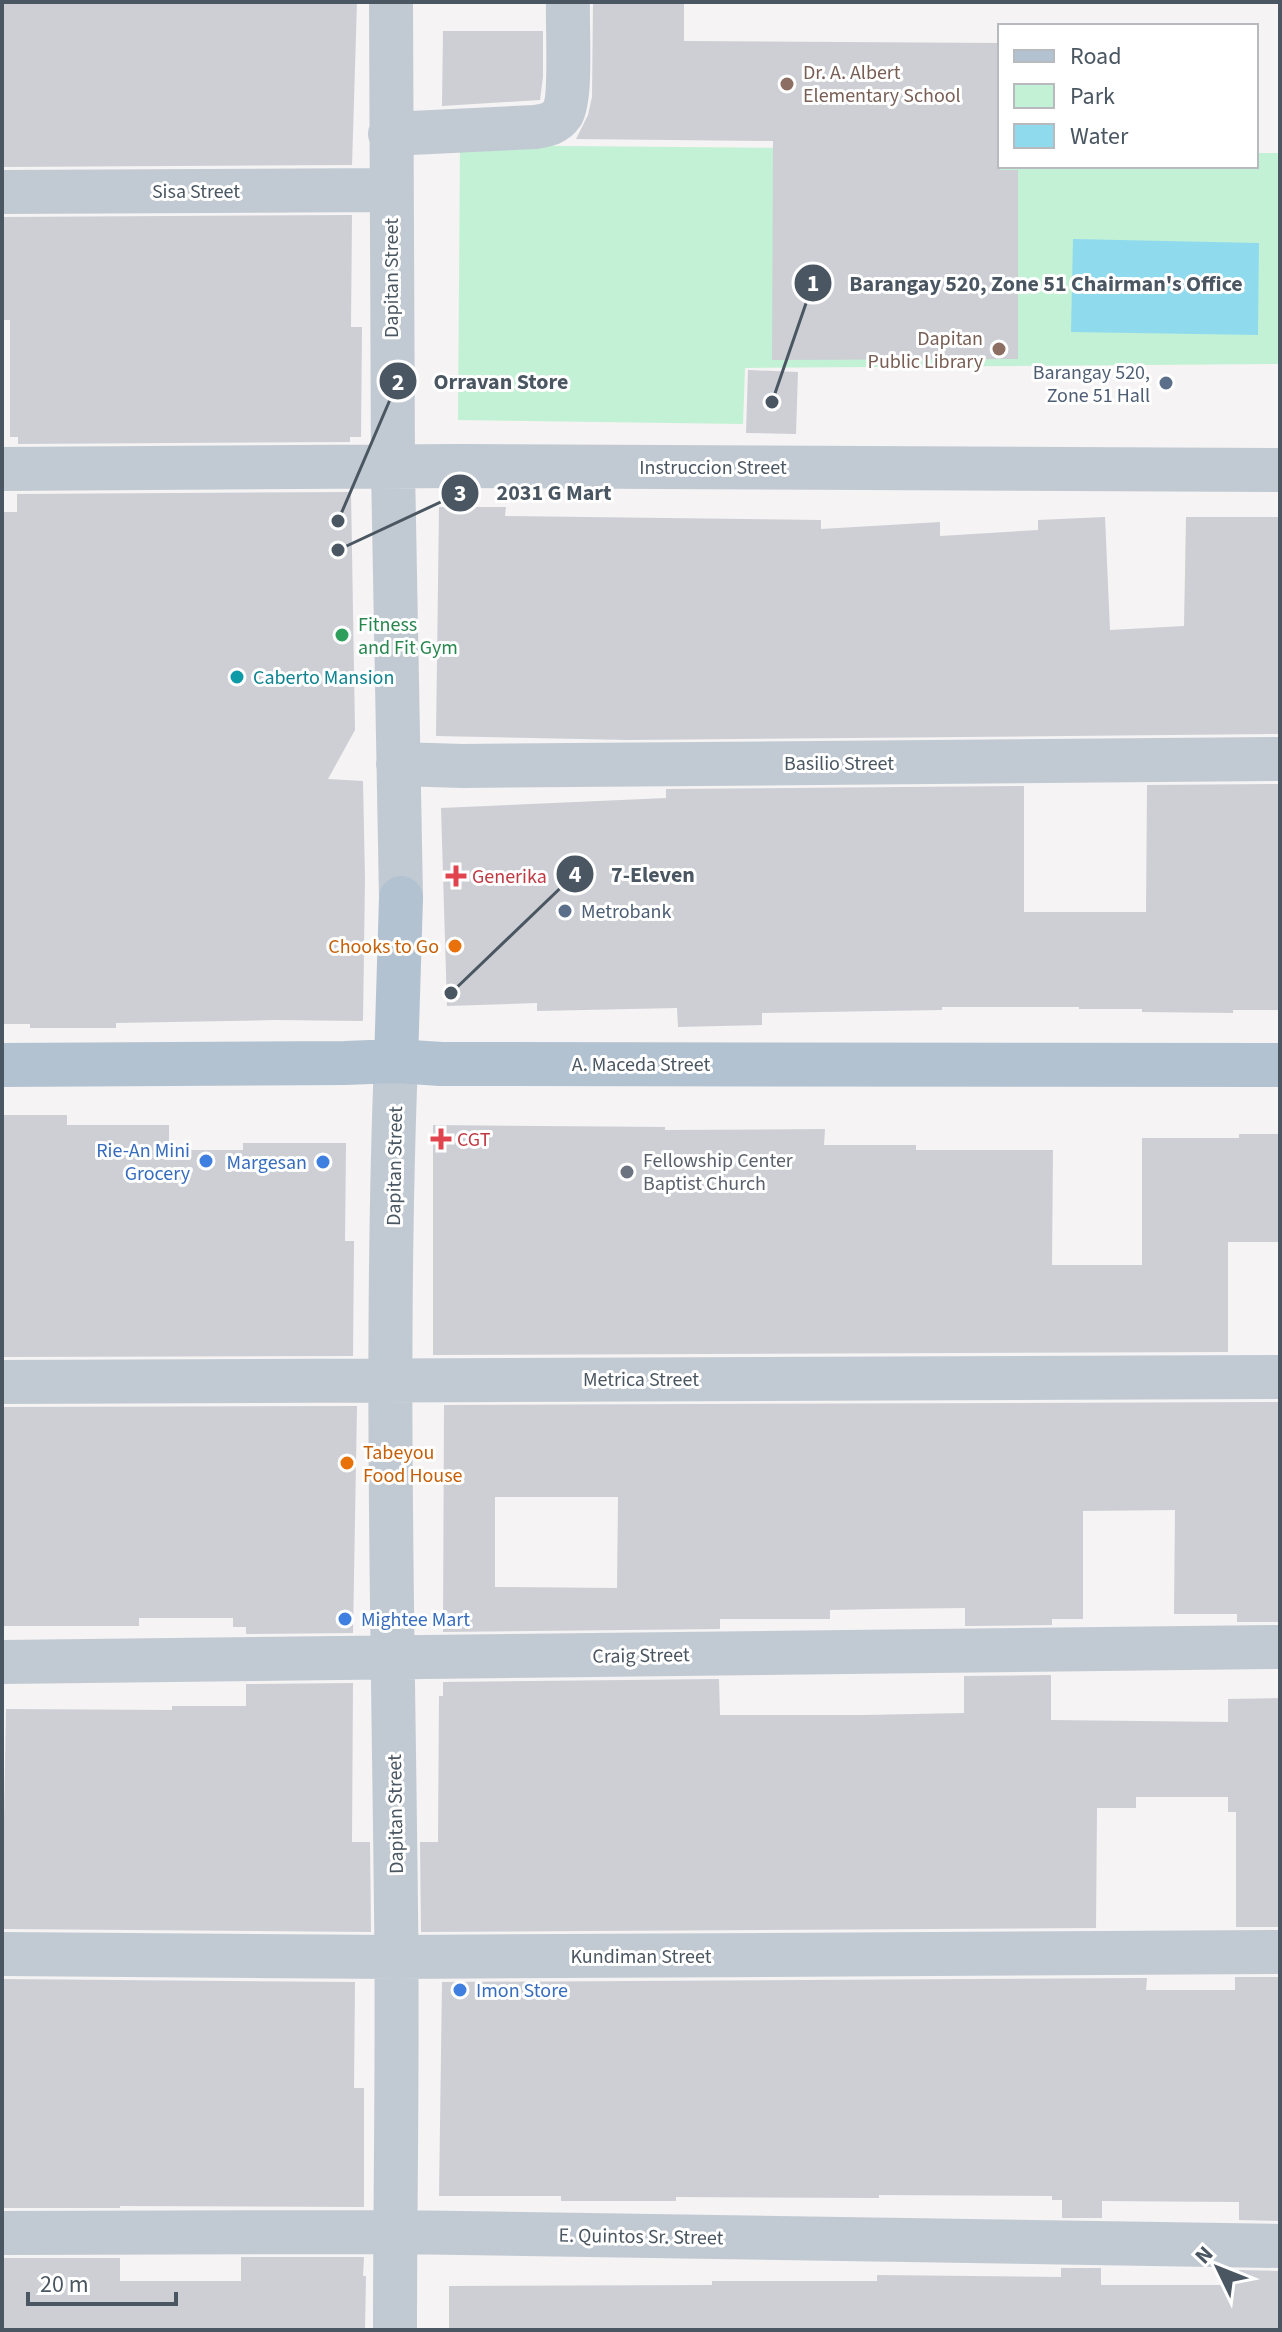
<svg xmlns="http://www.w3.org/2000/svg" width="1282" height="2332" viewBox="0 0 1282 2332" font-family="'Source Sans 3',sans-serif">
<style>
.green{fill:#c3f1d5}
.water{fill:#90daee}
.building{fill:#cdcfd5;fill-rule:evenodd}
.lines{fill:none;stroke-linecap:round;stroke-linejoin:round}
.minor{stroke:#c1cad2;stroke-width:44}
.major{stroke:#b3c2d1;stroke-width:44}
.education-dot{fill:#8d6e63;stroke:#fff;stroke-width:3}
.service-dot{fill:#5c6f8a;stroke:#fff;stroke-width:3}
.leisure-dot{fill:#2e9e5b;stroke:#fff;stroke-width:3}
.culture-dot{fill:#0f9aa8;stroke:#fff;stroke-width:3}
.health-dot{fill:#e0444e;stroke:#fff;stroke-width:3}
.food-dot{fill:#e8710a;stroke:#fff;stroke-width:3}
.shop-dot{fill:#3f7fe0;stroke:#fff;stroke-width:3}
.worship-dot{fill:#6b7280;stroke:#fff;stroke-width:3}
.labels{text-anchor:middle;stroke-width:6;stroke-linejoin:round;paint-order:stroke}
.education-label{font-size:20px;fill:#785e54;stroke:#fff;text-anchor:start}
.street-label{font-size:20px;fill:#4a5661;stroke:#fff}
.service-label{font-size:20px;fill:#4e5e75;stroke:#fff;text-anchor:end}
.leisure-label{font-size:20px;fill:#27864d;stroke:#fff;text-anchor:start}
.culture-label{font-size:20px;fill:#0d838f;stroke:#fff;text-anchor:start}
.health-label{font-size:20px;fill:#be3a42;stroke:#fff;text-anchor:start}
.food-label{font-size:20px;fill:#c56008;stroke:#fff;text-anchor:end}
.shop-label{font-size:20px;fill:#366cbe;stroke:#fff;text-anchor:end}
.worship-label{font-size:20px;fill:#5b616d;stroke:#fff;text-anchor:start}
.leader{fill:none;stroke:#4a5661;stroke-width:3}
.callout-dot{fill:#4a5661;stroke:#fff;stroke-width:3}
.mark-label{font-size:24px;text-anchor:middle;font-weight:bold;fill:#fff}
.callout-label{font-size:22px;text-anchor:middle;font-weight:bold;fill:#4a5661;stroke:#fff;stroke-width:6;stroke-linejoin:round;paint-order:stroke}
</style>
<rect width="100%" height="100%" fill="#f5f3f3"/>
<path class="green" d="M460,145L1000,150V166H1256V153H1280V364L745,368L743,424L458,420Z"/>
<path class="water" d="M1073,239L1259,243L1258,335L1071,332Z"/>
<path class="building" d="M2,2H357L352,165L2,167Z
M593,2H684V41L1000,43V170H1018V359L772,360L773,141L576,139L588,115L592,97Z
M443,31H543V77L540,100L442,106Z
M352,215L351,327H362L361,437H350V442L18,444V437H10V320H2V217Z
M748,370L798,372L796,434L746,433Z
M351,492L355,730L328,779L363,781L365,879L363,1021L276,1020L116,1023V1028H30V1024H2V512H17V494Z
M439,507H506L505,516L821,520V529L940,522V536L1038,530V520L1105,517L1110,630L1184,626L1186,517H1280V734L628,740L436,736Z
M1280,784V1010H1233V1013L1142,1012V1009H1079V1007H942V1010L762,1013V1025L678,1027L677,1008L537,1011V1003L447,1006L441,808L666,798V789L1024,786V912H1146L1147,785Z
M2,1115H67V1125H169V1150H243V1143H346L345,1241H354L353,1356L2,1357Z
M433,1125L665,1127V1130L825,1129L824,1145H916V1150H1053L1052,1265H1142V1138H1239V1134H1280V1242H1228V1352L433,1355Z
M1280,1402V1622H1237V1614H1174L1175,1510L1083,1511V1619H1052V1625L965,1626V1608L881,1609L830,1610V1619H720V1629L443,1632L444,1405ZM495,1497H618L617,1588L495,1587Z
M357,1406L353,1633L246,1634V1627H233V1618H139V1626H2V1407Z
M1051,1675V1720L1228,1722V1699L1280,1698V1927H1236V1812H1228V1797H1136V1808H1097L1096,1928L421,1932L420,1842H438L439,1696H443V1682L719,1679L720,1715H864L964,1713V1676Z
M353,1683L352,1842H370L371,1932L2,1929L6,1709L172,1710V1706H246V1684Z
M1235,1977H1280V2221L1239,2220V2202L1102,2201V2218H1062V2200H1052V2196L879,2195V2198L676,2197V2201H561V2196H439L442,1982L1147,1978L1146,1990H1235Z
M2,1979L355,1982L354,2088H364V2207L120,2206V2208H2Z
M241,2257H364L363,2276H366L365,2330H2V2258H120V2281H241Z
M1061,2268H1101V2285H1234V2281H1240L1239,2270L1280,2271V2330H449V2286L712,2285V2281H877V2275L1061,2277Z"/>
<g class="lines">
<path class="minor" d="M391,2L393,467L401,898
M390,134L535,127C546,125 555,124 562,114C572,99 567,24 568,2
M2,192L390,190
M2,469L461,466L1280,470
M398,764L463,766L1280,759
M2,1382L1280,1377
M2,1662L1280,1647
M2,1954L397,1957L1280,1952
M2,2233L395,2232L1280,2246
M395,2330C395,2190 398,2049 396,1909C393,1627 385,1343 396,1061"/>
<path class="major" d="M396,1061L401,898
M2,1065L345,1063L396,1061L441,1064L1280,1065"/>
</g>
<g class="education-dot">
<circle cx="787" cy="84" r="8"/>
<circle cx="999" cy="349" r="8"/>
</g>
<g class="service-dot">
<circle cx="1166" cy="383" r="8"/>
<circle cx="565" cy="911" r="8"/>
</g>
<circle class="leisure-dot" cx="342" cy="635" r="8"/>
<circle class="culture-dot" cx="237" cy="677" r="8"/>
<g class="health-dot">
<path d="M452 864h8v8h8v8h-8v8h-8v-8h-8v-8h8z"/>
<path d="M437 1127h8v8h8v8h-8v8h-8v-8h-8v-8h8z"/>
</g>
<g class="food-dot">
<circle cx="455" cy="946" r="8"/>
<circle cx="347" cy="1463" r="8"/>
</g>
<g class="shop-dot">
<circle cx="206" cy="1161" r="8"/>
<circle cx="323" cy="1162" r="8"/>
<circle cx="345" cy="1619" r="8"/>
<circle cx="460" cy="1990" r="8"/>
</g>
<circle class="worship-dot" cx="627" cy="1172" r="8"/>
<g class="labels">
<g class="education-label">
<text x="803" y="79">Dr. A. Albert<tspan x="803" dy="23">Elementary School</tspan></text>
<text x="983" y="345" text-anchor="end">Dapitan<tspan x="983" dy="23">Public Library</tspan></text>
</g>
<g class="street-label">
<text x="196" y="198">Sisa Street</text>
<text transform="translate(391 278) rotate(-90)" y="7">Dapitan Street</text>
<text x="713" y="474">Instruccion Street</text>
<text x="839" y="770">Basilio Street</text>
<text x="641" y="1071">A. Maceda Street</text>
<text transform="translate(394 1166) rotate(-89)" y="7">Dapitan Street</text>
<text x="641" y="1386">Metrica Street</text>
<text transform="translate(641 1655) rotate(-1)" y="7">Craig Street</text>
<text transform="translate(395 1814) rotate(-91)" y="7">Dapitan Street</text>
<text x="641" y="1963">Kundiman Street</text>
<text transform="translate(641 2236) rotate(1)" y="7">E. Quintos Sr. Street</text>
</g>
<g class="service-label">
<text x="1150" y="379">Barangay 520,<tspan x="1150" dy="23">Zone 51 Hall</tspan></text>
<text x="581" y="918" text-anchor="start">Metrobank</text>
</g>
<g class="leisure-label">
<text x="358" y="631">Fitness<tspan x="358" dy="23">and Fit Gym</tspan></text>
</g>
<g class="culture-label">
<text x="253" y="684">Caberto Mansion</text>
</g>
<g class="health-label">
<text x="472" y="883">Generika</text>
<text x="457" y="1146">CGT</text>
</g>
<g class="food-label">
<text x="439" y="953">Chooks to Go</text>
<text x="363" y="1459" text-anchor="start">Tabeyou<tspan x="363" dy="23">Food House</tspan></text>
</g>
<g class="shop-label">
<text x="190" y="1157">Rie-An Mini<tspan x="190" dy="23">Grocery</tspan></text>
<text x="307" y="1169">Margesan</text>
<text x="361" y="1626" text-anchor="start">Mightee Mart</text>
<text x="476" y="1997" text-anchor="start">Imon Store</text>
</g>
<g class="worship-label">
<text x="643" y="1167">Fellowship Center<tspan x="643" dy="23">Baptist Church</tspan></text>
</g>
</g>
<path class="leader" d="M772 402L813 283M338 521L398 381M338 550L460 493M451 993L575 874"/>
<g class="callout-dot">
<circle cx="772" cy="402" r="8"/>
<circle cx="338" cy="521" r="8"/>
<circle cx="338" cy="550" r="8"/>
<circle cx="451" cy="993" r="8"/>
<circle cx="813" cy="283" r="20"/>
<circle cx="398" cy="381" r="20"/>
<circle cx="460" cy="493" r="20"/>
<circle cx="575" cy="874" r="20"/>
</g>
<g class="mark-label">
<text x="813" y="291">1</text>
<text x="398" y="390">2</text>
<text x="460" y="501">3</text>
<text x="575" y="882">4</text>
</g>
<g class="callout-label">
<text x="1046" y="291">Barangay 520, Zone 51 Chairman's Office</text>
<text x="501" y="389">Orravan Store</text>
<text x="554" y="500">2031 G Mart</text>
<text x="653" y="882">7-Eleven</text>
</g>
<rect width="1282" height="2332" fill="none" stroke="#4a5661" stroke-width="8"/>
<rect x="998" y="24" width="260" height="144" fill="#ffffff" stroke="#b7bbc0" stroke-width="2"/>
<rect x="1014" y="50" width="40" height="12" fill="#b3c2d1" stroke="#b7bbc0" stroke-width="2"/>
<text x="1070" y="64" font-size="24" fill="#4a5661">Road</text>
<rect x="1014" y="84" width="40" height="24" fill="#c3f1d5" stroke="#b7bbc0" stroke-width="2"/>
<text x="1070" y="104" font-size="24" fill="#4a5661">Park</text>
<rect x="1014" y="124" width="40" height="24" fill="#90daee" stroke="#b7bbc0" stroke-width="2"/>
<text x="1070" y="144" font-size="24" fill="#4a5661">Water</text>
<g transform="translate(1218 2268) rotate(313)" stroke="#ffffff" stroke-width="6" paint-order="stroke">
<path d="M0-6L14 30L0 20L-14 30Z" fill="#4a5661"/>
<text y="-12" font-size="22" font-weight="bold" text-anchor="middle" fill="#4a5661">N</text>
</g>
<path d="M28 2292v12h148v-12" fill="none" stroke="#4a5661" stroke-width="4"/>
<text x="40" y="2292" font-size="24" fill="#4a5661" stroke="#ffffff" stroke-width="6" paint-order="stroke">20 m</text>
</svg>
